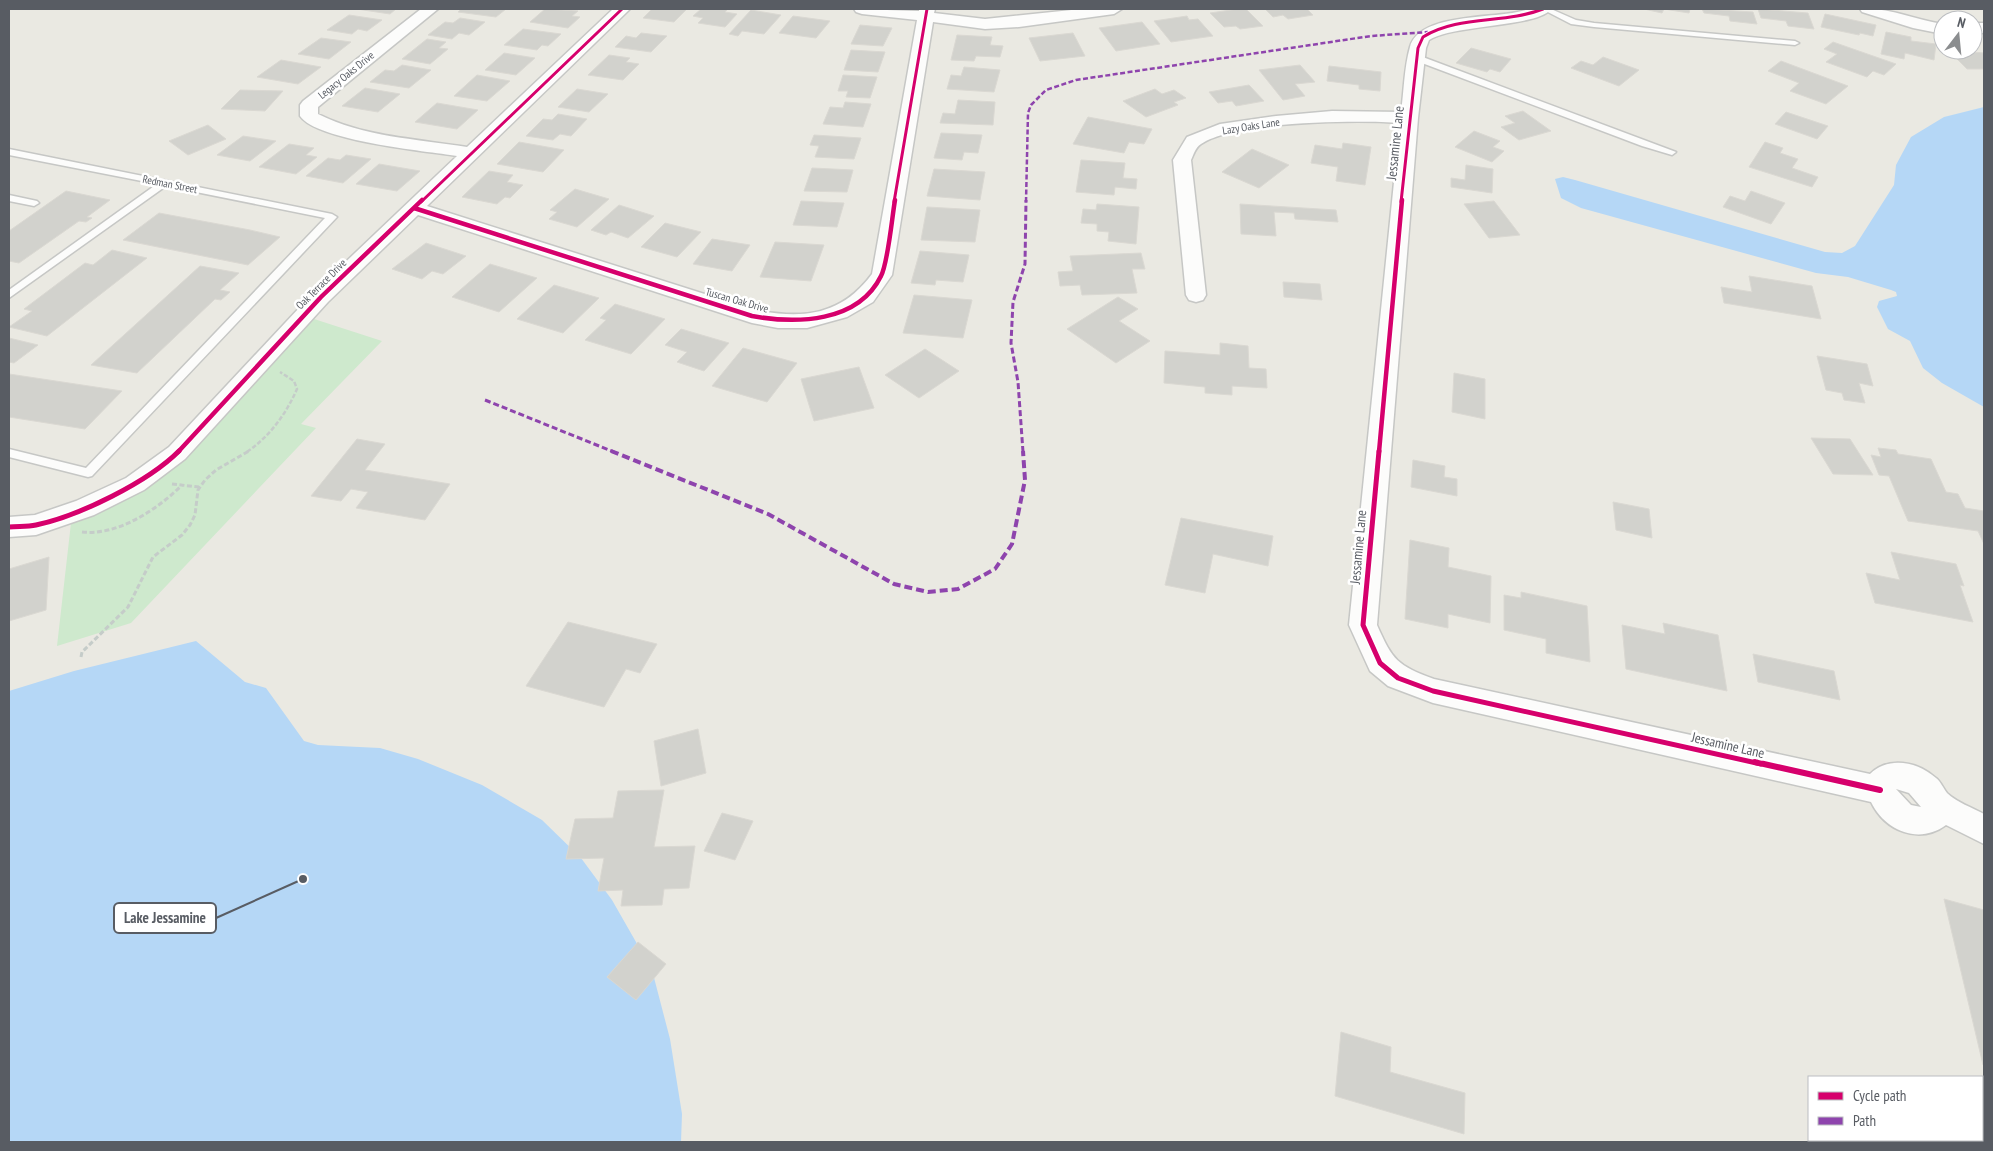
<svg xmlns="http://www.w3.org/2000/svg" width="1993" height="1151" viewBox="0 0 1993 1151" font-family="'PT Sans Narrow',sans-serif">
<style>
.green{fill:#cee9cd}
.water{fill:#b5d7f6}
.building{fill:#d2d2cd;stroke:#dad8d2}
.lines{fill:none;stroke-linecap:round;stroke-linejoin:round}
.service-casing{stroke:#c6c7c5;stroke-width:3}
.minor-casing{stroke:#c6c7c5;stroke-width:3}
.path-far1{stroke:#c5ccc9;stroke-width:2.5;stroke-dasharray:4.5 2;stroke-linecap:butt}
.path{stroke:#c5ccc9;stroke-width:3;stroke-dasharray:5 2.5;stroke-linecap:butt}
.service{fill:#fcfcfb;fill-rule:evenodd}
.minor{fill:#fcfcfb;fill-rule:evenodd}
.quiet-far2{stroke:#8e44ad;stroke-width:2.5;stroke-dasharray:5 2.5;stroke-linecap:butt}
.quiet-far1{stroke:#8e44ad;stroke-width:3;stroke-dasharray:6 3;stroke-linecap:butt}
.quiet{stroke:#8e44ad;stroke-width:4;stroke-dasharray:8 4;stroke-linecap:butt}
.cycleway-far3-casing{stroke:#fff;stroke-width:5}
.cycleway-far2-casing{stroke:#fff;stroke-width:7}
.cycleway-far1-casing{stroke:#fff;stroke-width:8}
.cycleway-casing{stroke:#fff;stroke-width:9}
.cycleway-far3{stroke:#d6006c;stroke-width:3}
.cycleway-far2{stroke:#d6006c;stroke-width:4.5}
.cycleway-far1{stroke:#d6006c;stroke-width:5}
.cycleway{stroke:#d6006c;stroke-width:6}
.labels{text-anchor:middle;stroke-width:5;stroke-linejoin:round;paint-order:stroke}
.far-street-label{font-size:11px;fill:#585c63;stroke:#fff}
.street-label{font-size:14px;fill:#585c63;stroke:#fff}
.leader{fill:none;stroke:#585c63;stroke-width:2}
.callout-dot{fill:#585c63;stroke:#fff;stroke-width:2}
.callout{fill:#fff;stroke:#585c63;stroke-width:2}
.callout-label{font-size:15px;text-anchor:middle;font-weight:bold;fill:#585c63}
</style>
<rect width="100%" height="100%" fill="#eae9e2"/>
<path class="green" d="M311,318L382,341L301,424L316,428L131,623L57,646L71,523L135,494Z"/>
<path class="water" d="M1984,107V407L1942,383L1923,368L1910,341L1888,329L1877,307L1879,301L1897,296L1896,292L1891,290L1848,277L1816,273L1581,208L1561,198L1555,179L1563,177L1575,180L1825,252L1842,253L1855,246L1894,185L1896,165L1911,137L1944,117Z
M196,641L245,682L266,688L304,741L318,745L380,748L418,759L482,785L542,820L581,858L612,900L652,970L670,1039L682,1114L681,1142H9V691L74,671Z"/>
<path class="building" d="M357,9H396L390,14Z
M461,9H506L496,17L458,12Z
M545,9L578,11L572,16L580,17L568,28L530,22Z
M652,9H687L674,22L643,18Z
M701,9H728L725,12L737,14L725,27L698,23L703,18L693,16Z
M1238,9H1246L1263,26L1240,29L1236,26L1224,27L1210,13Z
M1265,9H1307L1313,15L1288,19L1283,15L1273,17Z
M1644,9H1690L1689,13L1664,9L1662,13Z
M1702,9L1753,12L1757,24L1730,21L1729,16L1704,13Z
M1758,9L1808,13L1814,29L1788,26L1786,21L1761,18Z
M751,10L781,15L764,34L742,31L738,36L729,34Z
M1825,14L1876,25L1873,36L1860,33L1859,35L1821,27Z
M349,15L382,20L367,31L358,29L352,34L327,30Z
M793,16L830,21L816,38L779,33Z
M1187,16L1189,20L1198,19L1213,36L1171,42L1154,21Z
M460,18L485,22L469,35L459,33L452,39L428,35L445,22L453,23Z
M1142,22L1160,44L1116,51L1099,28Z
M860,25L892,28L883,46L851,44Z
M523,29L561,34L548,46L542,45L537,50L504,45Z
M1886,32L1911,37V41L1936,44L1934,60L1905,53L1904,59L1881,54Z
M641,33L667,36L651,52L615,47L626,36L636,38Z
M1073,33L1085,56L1040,61L1029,38Z
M957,35L992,37L990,45L1003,46L1000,57L976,56L974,61L951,60Z
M321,38L351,42L329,59L298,54Z
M427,39L446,42L439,48L448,49L430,64L402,59Z
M1833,42L1896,64L1884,75L1873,71L1867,77L1826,62L1837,54L1824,49Z
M1471,48L1511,59L1500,72L1490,69L1487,72L1456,63Z
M851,50L885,52L878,72L844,70Z
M1948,50L1984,53V69H1967Z
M504,53L535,58L516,75L485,70Z
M609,55L630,58L626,62L639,64L623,80L588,75Z
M1603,57L1639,70L1619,86L1571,68L1581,61L1593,65Z
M281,60L321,67L298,84L257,77Z
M1781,61L1848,86L1826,104L1790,91L1799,83L1768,71Z
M402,65L431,70L409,88L370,82L385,70L394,71Z
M1300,65L1315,82L1295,84L1305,96L1283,100L1259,70Z
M1329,66L1381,72L1380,91L1359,89V85L1327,81Z
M964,67L1000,70L994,92L947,89L951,75L961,76Z
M477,75L510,81L487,101L454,96Z
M843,75L877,77L870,98L846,97L848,91H838Z
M1249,85L1264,101L1236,106L1232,101L1218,103L1209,92Z
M365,88L400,94L378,112L342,106Z
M577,89L608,94L589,112L558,107Z
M1155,89L1162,94L1174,90L1186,98L1174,102L1178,105L1146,117L1123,101Z
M240,90L283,91L265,111L221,109Z
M958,100L995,102L993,125L940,123L943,113L955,114Z
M845,102L871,104L863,127L823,124L830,107L843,108Z
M437,103L478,110L457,129L415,122Z
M1523,111L1551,131L1519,140L1501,127L1515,123L1505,116Z
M1786,112L1828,126L1817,139L1775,124Z
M558,114L587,119L571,136L560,134L553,140L526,136L543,119L552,120Z
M1088,117L1152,129L1144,144L1129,142L1124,153L1073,144Z
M208,125L226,139L188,155L169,141Z
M1474,131L1500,141L1493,147L1504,151L1492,162L1455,147Z
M941,133L982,135L978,153L964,152L962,160L934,158Z
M814,135L861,138L854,159L815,157L819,146L810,145Z
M243,136L276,141L250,161L217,155Z
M519,142L564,150L543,172L497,164Z
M1765,142L1783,148L1780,153L1798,159L1792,168L1818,177L1812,187L1749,167Z
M1343,143L1371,147L1365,185L1336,181L1338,167L1311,163L1315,145L1342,149Z
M289,144L314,148L306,155L317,157L296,174L259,167Z
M1252,149L1289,165L1259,188L1222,172Z
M346,155L371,159L343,183L306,176L328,158L340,160Z
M1081,160L1125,163L1123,178L1137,179L1136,189L1115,187L1114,195L1076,192Z
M379,164L420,171L397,191L356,184Z
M1466,165L1493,169L1492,193L1451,187V178L1465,180Z
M812,168L853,170L847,192L804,191Z
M934,169L985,172L980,200L927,196Z
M489,171L513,175L507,182L523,185L510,198L505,197L497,204L462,197Z
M575,189L609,199L577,227L549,219L557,212L550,210Z
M66,191L110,200L87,217L92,218L86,222L79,221L19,263L9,261V231Z
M1751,191L1785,203L1771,224L1723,207L1730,196L1745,201Z
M801,201L844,203L837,227L793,225Z
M1494,201L1520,235L1489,238L1464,204Z
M1097,204L1139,207L1136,244L1108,241L1109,232L1097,231V224L1081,223L1083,209L1096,210Z
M1240,204L1336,210L1338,222L1295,219L1294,213L1274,212L1276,236L1241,234Z
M619,205L654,216L628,238L611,232L606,235L591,230Z
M927,207L980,210L975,242L921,240Z
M159,213L250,230L280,237L248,265L123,240Z
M665,223L701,232L677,257L641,247Z
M712,239L750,245L732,271L693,264Z
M775,242L824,245L811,281L760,277Z
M426,243L466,256L443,274L432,271L422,279L392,269Z
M112,250L147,258L47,336L9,327L32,311L24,309L85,263L93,265Z
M920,251L969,255L963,282L936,280L935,285L911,283Z
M1141,253L1145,269H1132L1137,293L1082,295L1080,285L1060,286L1058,272L1073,271L1070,256Z
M490,264L537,278L499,312L452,297Z
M200,266L239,273L220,290L230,292L221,300L215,299L137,373L91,365Z
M1749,276L1812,286L1821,319L1724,303L1721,287L1752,292Z
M1283,282L1320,284L1322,300L1284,297Z
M554,285L599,298L563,333L517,319Z
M914,295L972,300L963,338L903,333Z
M1118,297L1138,309L1119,321L1150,341L1116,363L1067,329Z
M615,304L665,319L631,354L585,340L606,320L600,318Z
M681,329L729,343L704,371L677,362L687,352L665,345Z
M9,338L38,345L14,363L9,362Z
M1220,343L1248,346L1249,368L1266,369L1267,388L1232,386V395L1205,393V387L1164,383L1165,351L1220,355Z
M743,348L797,363L767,402L712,386Z
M925,349L959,371L919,398L885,375Z
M1817,356L1867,364L1873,386L1859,383L1865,403L1844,400L1842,393L1826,390Z
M859,367L874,408L814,421L801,379Z
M1454,373L1485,379V419L1452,412Z
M9,374L122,391L85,429L9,417Z
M1811,438L1850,439L1873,475L1833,474Z
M357,439L385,444L365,470L450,484L425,520L356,508L368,492L351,489L341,501L311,496Z
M1878,448L1896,450L1898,454L1931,459L1946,492L1958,494L1965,508L1984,511V544L1978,531L1908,521L1889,476L1879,475L1871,455L1881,457Z
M1413,460L1445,466L1444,477L1457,479V496L1411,487Z
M1613,502L1649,509L1652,538L1616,530Z
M1181,518L1273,536L1268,566L1213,554L1205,593L1165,585Z
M1410,540L1449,548L1448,567L1491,576L1490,623L1448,614V628L1405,619Z
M1891,552L1956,564L1964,586L1960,585L1973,622L1875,603L1866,573L1900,580Z
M49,557L46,610L9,621V569Z
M1521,592L1587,606L1590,662L1546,653V639L1504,630V595L1521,598Z
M568,622L657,644L640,673L626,669L604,707L526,686Z
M1663,623L1718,635L1727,691L1626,669L1622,625L1665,634Z
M1753,654L1834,671L1840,700L1758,682Z
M698,729L706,773L661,786L654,741Z
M664,790L654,847L695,846L689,888L664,889L662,905L621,906L623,890L598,891L604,858L566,859L575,819L613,818L618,791Z
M722,813L753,821L735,860L704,851Z
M1944,899L1984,910V1065H1983Z
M638,942L666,964L636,1000L607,977Z
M1341,1032L1391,1047L1390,1072L1465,1093L1464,1134L1335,1096Z"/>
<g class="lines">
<defs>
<path id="service" d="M1542,9H1551L1576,20L1594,23L1795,41L1799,43L1795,45L1594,27L1571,24Z
M1414,56H1420L1676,152L1672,155L1642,146L1414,60Z
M9,149L332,214L337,217L92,476L88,477L9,457V449L86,468L325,218L166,186L9,298V290L157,184L9,155Z
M9,195L37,201L39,203L34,206L9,201Z"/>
<path id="minor" d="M421,9H438L318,107V114C364,137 417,139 467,147L613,9H630L427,206L755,310C803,319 841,316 872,274L917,20L862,14L856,12L854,9L919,11V9H935L934,13L985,19L1081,9H1122L1114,14L1019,27L985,29L933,22L892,275L873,302L847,317L807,328H778L752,323L418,215L328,302L185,459L144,490L94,515L36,535L9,537V517L35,515L76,501L126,478L169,447L314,292L457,156C426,151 317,141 300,116V105L303,101Z
M1529,9H1551C1538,27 1455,24 1429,40L1426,48L1418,118L1377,625C1393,661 1397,665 1434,679L1870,774C1888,756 1917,761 1936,778C1941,782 1943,788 1947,793C1956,802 1973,808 1984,814V844L1946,825C1919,845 1885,831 1871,802L1433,703L1388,686L1370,671L1349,625L1400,123C1358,120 1234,121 1201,144C1195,148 1194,154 1191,160L1206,295L1203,300L1196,302L1189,300L1186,295L1173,160L1187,137L1220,124L1276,116L1332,111L1401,112C1404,91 1404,68 1410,47C1420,11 1499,20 1529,9ZM1896,789L1909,793L1921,807L1911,805Z
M1860,9C1889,7 1915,20 1943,24V34L1913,28L1862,12Z
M1973,23H1984V33H1973Z"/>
</defs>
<use href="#service" class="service-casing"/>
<use href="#minor" class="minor-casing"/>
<path class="path-far1" d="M247,452C270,436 286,414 297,389L294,381L280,372"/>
<path class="path" d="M172,484L199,487
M82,532C118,536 158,509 182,485
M81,657L82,652L128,607L153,557L182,535L190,525L195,515L198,490L205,480L216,470L249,451"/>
<use href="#service" class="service"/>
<use href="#minor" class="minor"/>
<path class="quiet-far2" d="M1026,202L1028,113L1031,105L1046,90L1076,80L1371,36L1428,32"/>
<path class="quiet-far1" d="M485,400L614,452
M1023,452L1018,382L1011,343L1013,302L1025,264L1026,200"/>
<path class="quiet" d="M611,451L768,514L894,584L928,592L958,589L995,569L1012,544L1025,480L1023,451"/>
<defs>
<path id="cycleway-far3" d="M421,202L622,9
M894,202L927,9
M1401,202L1418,48L1423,37C1458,15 1505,24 1543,9"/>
<path id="cycleway-far2" d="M414,208L752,316C796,324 858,323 881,276C888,263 892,217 895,200
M178,452L321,297L422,200
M1379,452L1402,200"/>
<path id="cycleway-far1" d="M1379,451L1363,625L1380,663L1398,678L1433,691L1761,764
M9,527C18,526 27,527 36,525C79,516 148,482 179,451"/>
<path id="cycleway" d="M1755,762L1880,790"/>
</defs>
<use href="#cycleway-far3" class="cycleway-far3-casing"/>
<use href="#cycleway-far2" class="cycleway-far2-casing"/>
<use href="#cycleway-far1" class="cycleway-far1-casing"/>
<use href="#cycleway" class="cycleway-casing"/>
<use href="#cycleway-far3" class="cycleway-far3"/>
<use href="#cycleway-far2" class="cycleway-far2"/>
<use href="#cycleway-far1" class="cycleway-far1"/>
<use href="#cycleway" class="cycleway"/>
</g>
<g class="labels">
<g class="far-street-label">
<text transform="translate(346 75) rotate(-39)" y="4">Legacy Oaks Drive</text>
<text transform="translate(1251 126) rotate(-9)" y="4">Lazy Oaks Lane</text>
<text transform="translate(170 184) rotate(11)" y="4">Redman Street</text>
<text transform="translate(321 284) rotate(-45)" y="4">Oak Terrace Drive</text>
<text transform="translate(737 300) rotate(16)" y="4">Tuscan Oak Drive</text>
</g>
<g class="street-label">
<text transform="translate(1395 143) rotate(-84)" y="5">Jessamine Lane</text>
<text transform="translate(1358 547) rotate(-85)" y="5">Jessamine Lane</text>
<text transform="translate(1728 745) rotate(13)" y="5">Jessamine Lane</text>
</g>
</g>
<path class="leader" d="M303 879L216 918"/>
<circle class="callout-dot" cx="303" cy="879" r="5"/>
<rect class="callout" x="114" y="903" width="102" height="30" rx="5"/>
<g class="callout-label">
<text x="165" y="923">Lake Jessamine</text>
</g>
<rect width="1993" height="1151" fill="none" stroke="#585c63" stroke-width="20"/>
<rect x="1808" y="1076" width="175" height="65" fill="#ffffff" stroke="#bcbec1"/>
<rect x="1818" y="1092" width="25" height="8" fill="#d6006c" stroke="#bcbec1"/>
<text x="1853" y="1101" font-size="15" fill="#585c63">Cycle path</text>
<rect x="1818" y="1117" width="25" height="8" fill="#8e44ad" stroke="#bcbec1"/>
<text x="1853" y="1126" font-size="15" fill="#585c63">Path</text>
<g transform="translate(1958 35) rotate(16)"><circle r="24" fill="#ffffff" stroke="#bcbec1"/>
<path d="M0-4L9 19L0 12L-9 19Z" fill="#8b8d8f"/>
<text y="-8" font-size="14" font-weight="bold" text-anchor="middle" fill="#585c63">N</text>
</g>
</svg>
